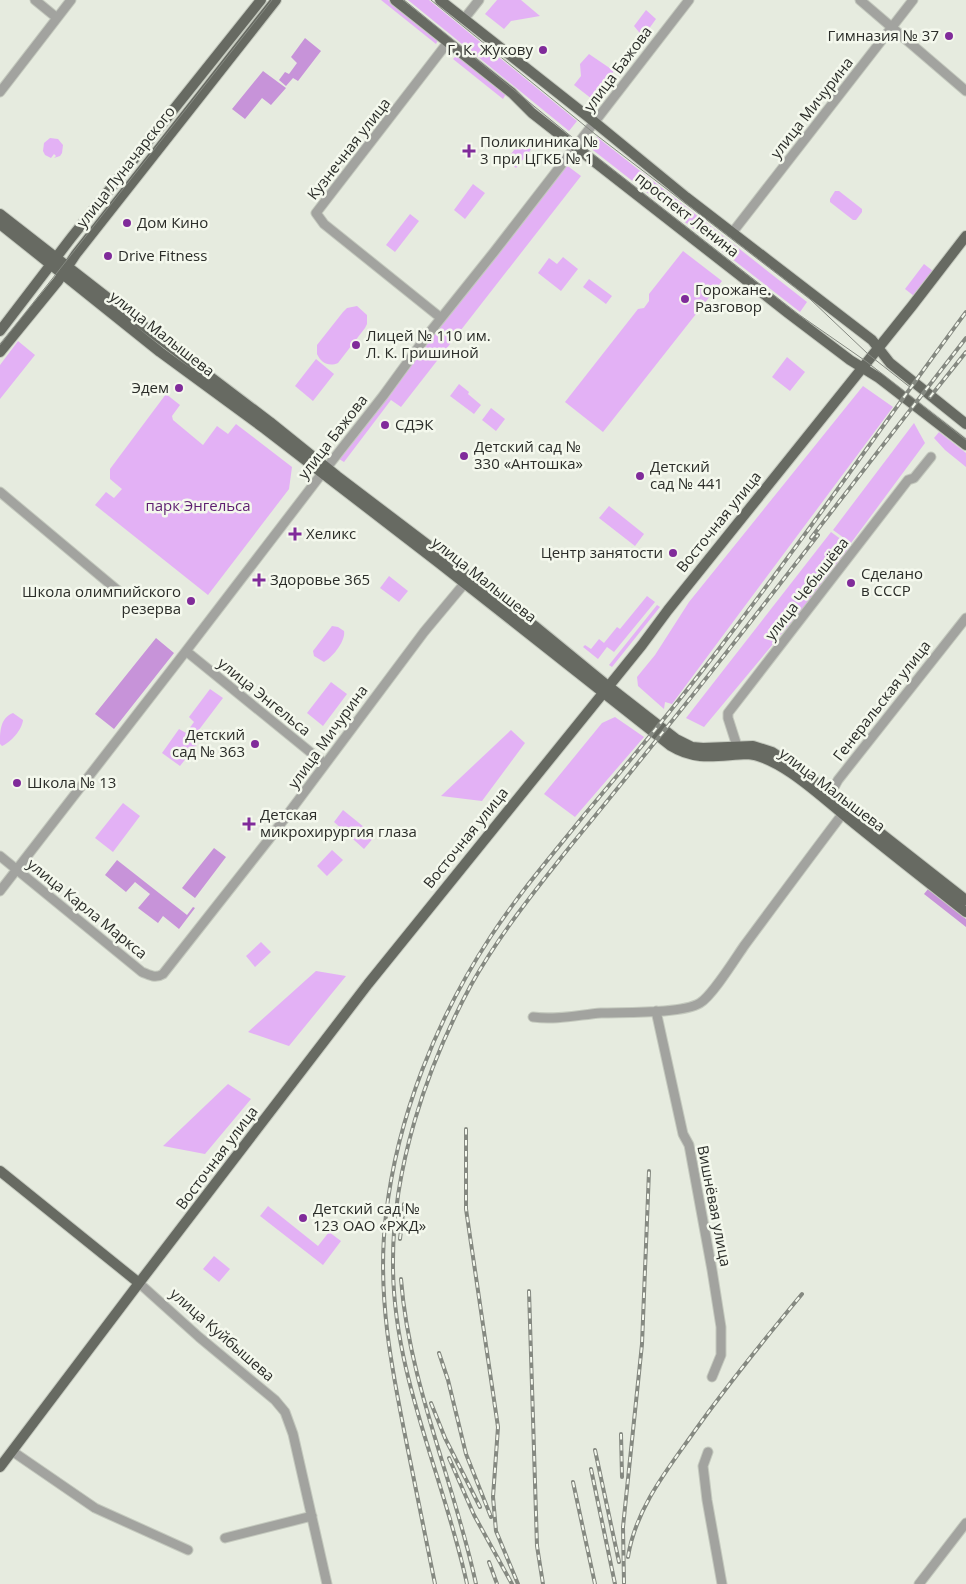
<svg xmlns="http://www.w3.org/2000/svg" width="966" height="1584" viewBox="0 0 966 1584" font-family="'Open Sans',sans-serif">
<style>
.green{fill:#e3b1f5}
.forest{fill:#c793d9}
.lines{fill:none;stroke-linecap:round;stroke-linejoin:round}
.minor-casing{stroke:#c4c9be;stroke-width:11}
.major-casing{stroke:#c4c9be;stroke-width:12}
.minor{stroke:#a2a39f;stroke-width:9}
.major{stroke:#676a62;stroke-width:10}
.tram{stroke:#858981;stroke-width:1}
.rail-casing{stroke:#858981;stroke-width:4}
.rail{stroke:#f4f8ed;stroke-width:2;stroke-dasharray:5.5;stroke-linecap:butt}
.poi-dot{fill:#802b9a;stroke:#f4f8ed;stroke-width:2}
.labels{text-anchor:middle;stroke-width:5;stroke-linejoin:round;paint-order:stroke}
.poi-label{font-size:15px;fill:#2b2d29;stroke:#f4f8ed;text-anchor:start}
.street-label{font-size:15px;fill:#2b2d29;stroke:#f4f8ed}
.park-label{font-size:15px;fill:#5d1e70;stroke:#f4f8ed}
</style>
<rect width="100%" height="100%" fill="#e6ebdf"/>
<path class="green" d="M381,0H388L438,40L436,44Z
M408,0H429L577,121L569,131Z
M497,0H521L540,16L511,21L504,29L485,14Z
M646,10L656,19L643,37L634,26Z
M589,54L614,71L592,99L574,85L581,76L580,64Z
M457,55L506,94L503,99L453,59Z
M597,137L807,302L800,312L589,147Z
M50,138L58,139L63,145L62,153L60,156L54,158L56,156L54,154L51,158L45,155L43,151L44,143Z
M524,138L534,146L516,168L506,160Z
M565,164L581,176L401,407L391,400L344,462L339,459Z
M473,184L485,193L465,219L454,210Z
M835,191H839L862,209V212L856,220H853L830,202V199Z
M410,214L419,221L395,252L386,245Z
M683,251L722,281L603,432L565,402L638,309L644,308L649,301V294Z
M563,257L578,269L561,291L538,273L549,258L557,264Z
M924,264L933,271L914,296L905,289Z
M589,279L612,296L606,304L583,287Z
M357,306L367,315V324L365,328L338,363C329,367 321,363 317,354V345L343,312L347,308Z
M18,341L35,355L0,399V365Z
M787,357L805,372L790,391L772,377Z
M316,359L334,374L313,401L295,386Z
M459,384L469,392L468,394L481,405L474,414L450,396Z
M863,386L893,407L672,704L665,702L664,709L638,686L637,677L655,655L689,602Z
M166,394L180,405L172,416L173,420L203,445L217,426L228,434L236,424L292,467L289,489L208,595L95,505L106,492L114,498L122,489L110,479V469Z
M491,408L505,419L496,431L482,420Z
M914,423L925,443L851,543L833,530Z
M939,432L966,453V467L945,450L934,438Z
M609,506L644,534L635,546L599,518Z
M831,532L853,548L704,727L686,718Z
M389,576L408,591L399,602L380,588Z
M647,596L655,602L614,652L607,647L598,659L583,647L585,645L591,649L599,639L604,643L617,627L620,629Z
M657,605L660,607L612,667L609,665Z
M332,626L338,627L344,631C346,641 332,658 324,662L314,656L313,651Z
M331,682L347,694L323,726L307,713Z
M210,689L223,698L192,739L198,743L180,766L162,753L179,729L186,733L194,722L189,717Z
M13,713L23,720C22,730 11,742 2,746L0,744C0,732 0,718 13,713Z
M615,717L644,737L575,817L544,794L602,723Z
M511,730L525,743L482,801L441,796Z
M123,803L140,816L113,852L95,838Z
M343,810L375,836L364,849L334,822Z
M332,850L343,860L327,876L317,866Z
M261,942L271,952L255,967L246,956Z
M316,971L346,976L289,1046L248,1032Z
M228,1084L251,1099L205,1154L163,1146Z
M268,1206L318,1246L329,1232L341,1241L323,1265L260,1216Z
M214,1256L230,1269L219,1282L203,1269Z"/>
<path class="forest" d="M305,38L321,51L298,81L293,78L286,86L279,80L285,72L289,74L297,63L291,57Z
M263,71L286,88L271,105L262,98L245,119L232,109Z
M156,638L174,653L114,729L95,714Z
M214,848L226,857L195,898L182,888Z
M117,860L187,915L193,907L195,908L179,929L163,916L158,923L138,908L150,894L135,882L126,892L105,875Z
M928,889L966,919V927L924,894Z"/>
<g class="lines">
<defs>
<path id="minor" d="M35,0L57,18
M860,0L966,91
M464,19L479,0
M0,92L71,0
M732,233L913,0
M441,318L324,224L316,213L448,42
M0,492L122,594
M186,651L325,764
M737,746L728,718V713L908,480L914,478L931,457
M831,799V793L838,780L966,618
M0,856L142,972C150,975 155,979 163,974L270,838L424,632L464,584
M0,891L186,651L317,480L383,396L426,337L494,252L689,0
M656,1011L683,1134L689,1145L712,1270L721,1327V1355L712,1377
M533,1017C556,1020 578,1015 601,1013C624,1012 682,1014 700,1003C712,996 735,959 744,946C778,900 812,854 847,808
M139,1283L199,1337L275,1400L285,1412L293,1434L327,1584
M12,1451L95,1508L188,1550
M708,1452L703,1466L707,1500L722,1584
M225,1538L312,1516
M919,1584L966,1523"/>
<path id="major" d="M395,0L512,93L532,113L788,313L850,360L879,378L966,445
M440,0L587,116L686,197L872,340L890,363L966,424
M0,214L167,344L270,422L337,476L536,627L608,686L676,739L692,747L703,748L753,746L772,752L804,773L966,900
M0,224L160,352L265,429L439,563L671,746C697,762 719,755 747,754C781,756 828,803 855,824C892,854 929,883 966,912
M0,331L71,238L261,0
M0,352L58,281L76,254L276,0
M0,1171L139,1283
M0,1467L139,1283L368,984L642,645L668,610L912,306L966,236"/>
</defs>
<use href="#minor" class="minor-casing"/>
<use href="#major" class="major-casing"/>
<use href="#minor" class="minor"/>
<use href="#major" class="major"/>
<path class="tram" d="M404,0L584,147L798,314L867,362L966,440
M431,0L595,134L810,299L868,354L911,388
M0,345L272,0"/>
<defs>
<path id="rail" d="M930,397L966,352
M811,538L966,338
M466,1129V1209L498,1427L493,1497L496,1531L518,1584
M400,1239L404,1204
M401,1279C409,1384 454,1481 476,1584
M529,1291L537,1546L543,1584
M439,1353L448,1380L466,1454L491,1517
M431,1403L445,1438L480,1507
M621,1434L622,1477
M595,1450L619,1562
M449,1458L474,1515L512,1584
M591,1469L615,1584
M573,1482L595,1584
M628,1557C635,1512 663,1475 689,1439C724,1389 763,1341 802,1294
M489,1562L497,1584
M624,1583L623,1527L642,1344L649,1171
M435,1584C426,1541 418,1498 409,1455C393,1376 376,1296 386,1215C397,1117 437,1018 491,936C519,893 553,854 585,814C634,756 682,698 728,637C810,531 886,420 966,312
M467,1584C444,1477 393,1375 393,1265C392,1170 426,1068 471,985C499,935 536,889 572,844C601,809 630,773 659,737C713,671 765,603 818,535"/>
</defs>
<use href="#rail" class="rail-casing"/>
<use href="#rail" class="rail"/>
</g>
<g class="poi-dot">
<circle cx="949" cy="36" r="5"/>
<circle cx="543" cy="50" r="5"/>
<path d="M466.5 143.5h5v5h5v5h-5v5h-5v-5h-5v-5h5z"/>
<circle cx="127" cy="223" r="5"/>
<circle cx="108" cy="256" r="5"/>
<circle cx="685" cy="299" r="5"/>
<circle cx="356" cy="345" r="5"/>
<circle cx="179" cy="388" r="5"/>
<circle cx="385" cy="425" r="5"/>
<circle cx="464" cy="456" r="5"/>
<circle cx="640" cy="476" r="5"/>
<path d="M292.5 526.5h5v5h5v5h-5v5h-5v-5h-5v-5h5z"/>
<circle cx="673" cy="553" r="5"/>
<path d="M256.5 572.5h5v5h5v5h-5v5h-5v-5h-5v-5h5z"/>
<circle cx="851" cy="583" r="5"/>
<circle cx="191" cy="601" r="5"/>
<circle cx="255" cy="744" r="5"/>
<circle cx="17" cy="783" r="5"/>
<path d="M246.5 816.5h5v5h5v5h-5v5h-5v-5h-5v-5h5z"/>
<circle cx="303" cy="1218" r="5"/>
</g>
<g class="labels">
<g class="poi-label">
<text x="939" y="41" text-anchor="end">Гимназия № 37</text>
<text x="533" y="55" text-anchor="end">Г. К. Жукову</text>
<text x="480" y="147">Поликлиника №<tspan x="480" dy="17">3 при ЦГКБ № 1</tspan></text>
<text x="137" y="228">Дом Кино</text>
<text x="118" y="261">Drive Fitness</text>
<text x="695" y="295">Горожане.<tspan x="695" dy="17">Разговор</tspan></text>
<text x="366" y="341">Лицей № 110 им.<tspan x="366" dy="17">Л. К. Гришиной</tspan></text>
<text x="169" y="393" text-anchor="end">Эдем</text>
<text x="395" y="430">СДЭК</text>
<text x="474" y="452">Детский сад №<tspan x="474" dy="17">330 «Антошка»</tspan></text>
<text x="650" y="472">Детский<tspan x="650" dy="17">сад № 441</tspan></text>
<text x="306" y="539">Хеликс</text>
<text x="663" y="558" text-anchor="end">Центр занятости</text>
<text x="861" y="579">Сделано<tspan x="861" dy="17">в СССР</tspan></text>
<text x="270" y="585">Здоровье 365</text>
<text x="181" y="597" text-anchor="end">Школа олимпийского<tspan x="181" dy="17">резерва</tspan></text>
<text x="245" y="740" text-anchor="end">Детский<tspan x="245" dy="17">сад № 363</tspan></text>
<text x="27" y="788">Школа № 13</text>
<text x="260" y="820">Детская<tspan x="260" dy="17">микрохирургия глаза</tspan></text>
<text x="313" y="1214">Детский сад №<tspan x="313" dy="17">123 ОАО «РЖД»</tspan></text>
</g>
<g class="street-label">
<text transform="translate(618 69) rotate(-53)" y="5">улица Бажова</text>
<text transform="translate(812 108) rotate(-52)" y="5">улица Мичурина</text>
<text transform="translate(349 149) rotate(-52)" y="5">Кузнечная улица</text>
<text transform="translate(126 167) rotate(-52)" y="5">улица Луначарского</text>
<text transform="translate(687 215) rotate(38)" y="5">проспект Ленина</text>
<text transform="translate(162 334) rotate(38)" y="5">улица Малышева</text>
<text transform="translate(333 437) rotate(-52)" y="5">улица Бажова</text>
<text transform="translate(719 522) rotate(-51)" y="5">Восточная улица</text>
<text transform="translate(484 580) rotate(38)" y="5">улица Малышева</text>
<text transform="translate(807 589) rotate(-52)" y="5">улица Чебышёва</text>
<text transform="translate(264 697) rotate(39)" y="5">улица Энгельса</text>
<text transform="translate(882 701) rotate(-52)" y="5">Генеральская улица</text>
<text transform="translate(328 737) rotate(-54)" y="5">улица Мичурина</text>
<text transform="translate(832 790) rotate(37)" y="5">улица Малышева</text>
<text transform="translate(466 838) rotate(-51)" y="5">Восточная улица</text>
<text transform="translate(87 909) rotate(39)" y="5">улица Карла Маркса</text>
<text transform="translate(217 1158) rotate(-53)" y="5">Восточная улица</text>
<text transform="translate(714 1206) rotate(79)" y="5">Вишнёвая улица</text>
<text transform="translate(222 1335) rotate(41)" y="5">улица Куйбышева</text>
</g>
<g class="park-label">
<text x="198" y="511">парк Энгельса</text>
</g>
</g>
</svg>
